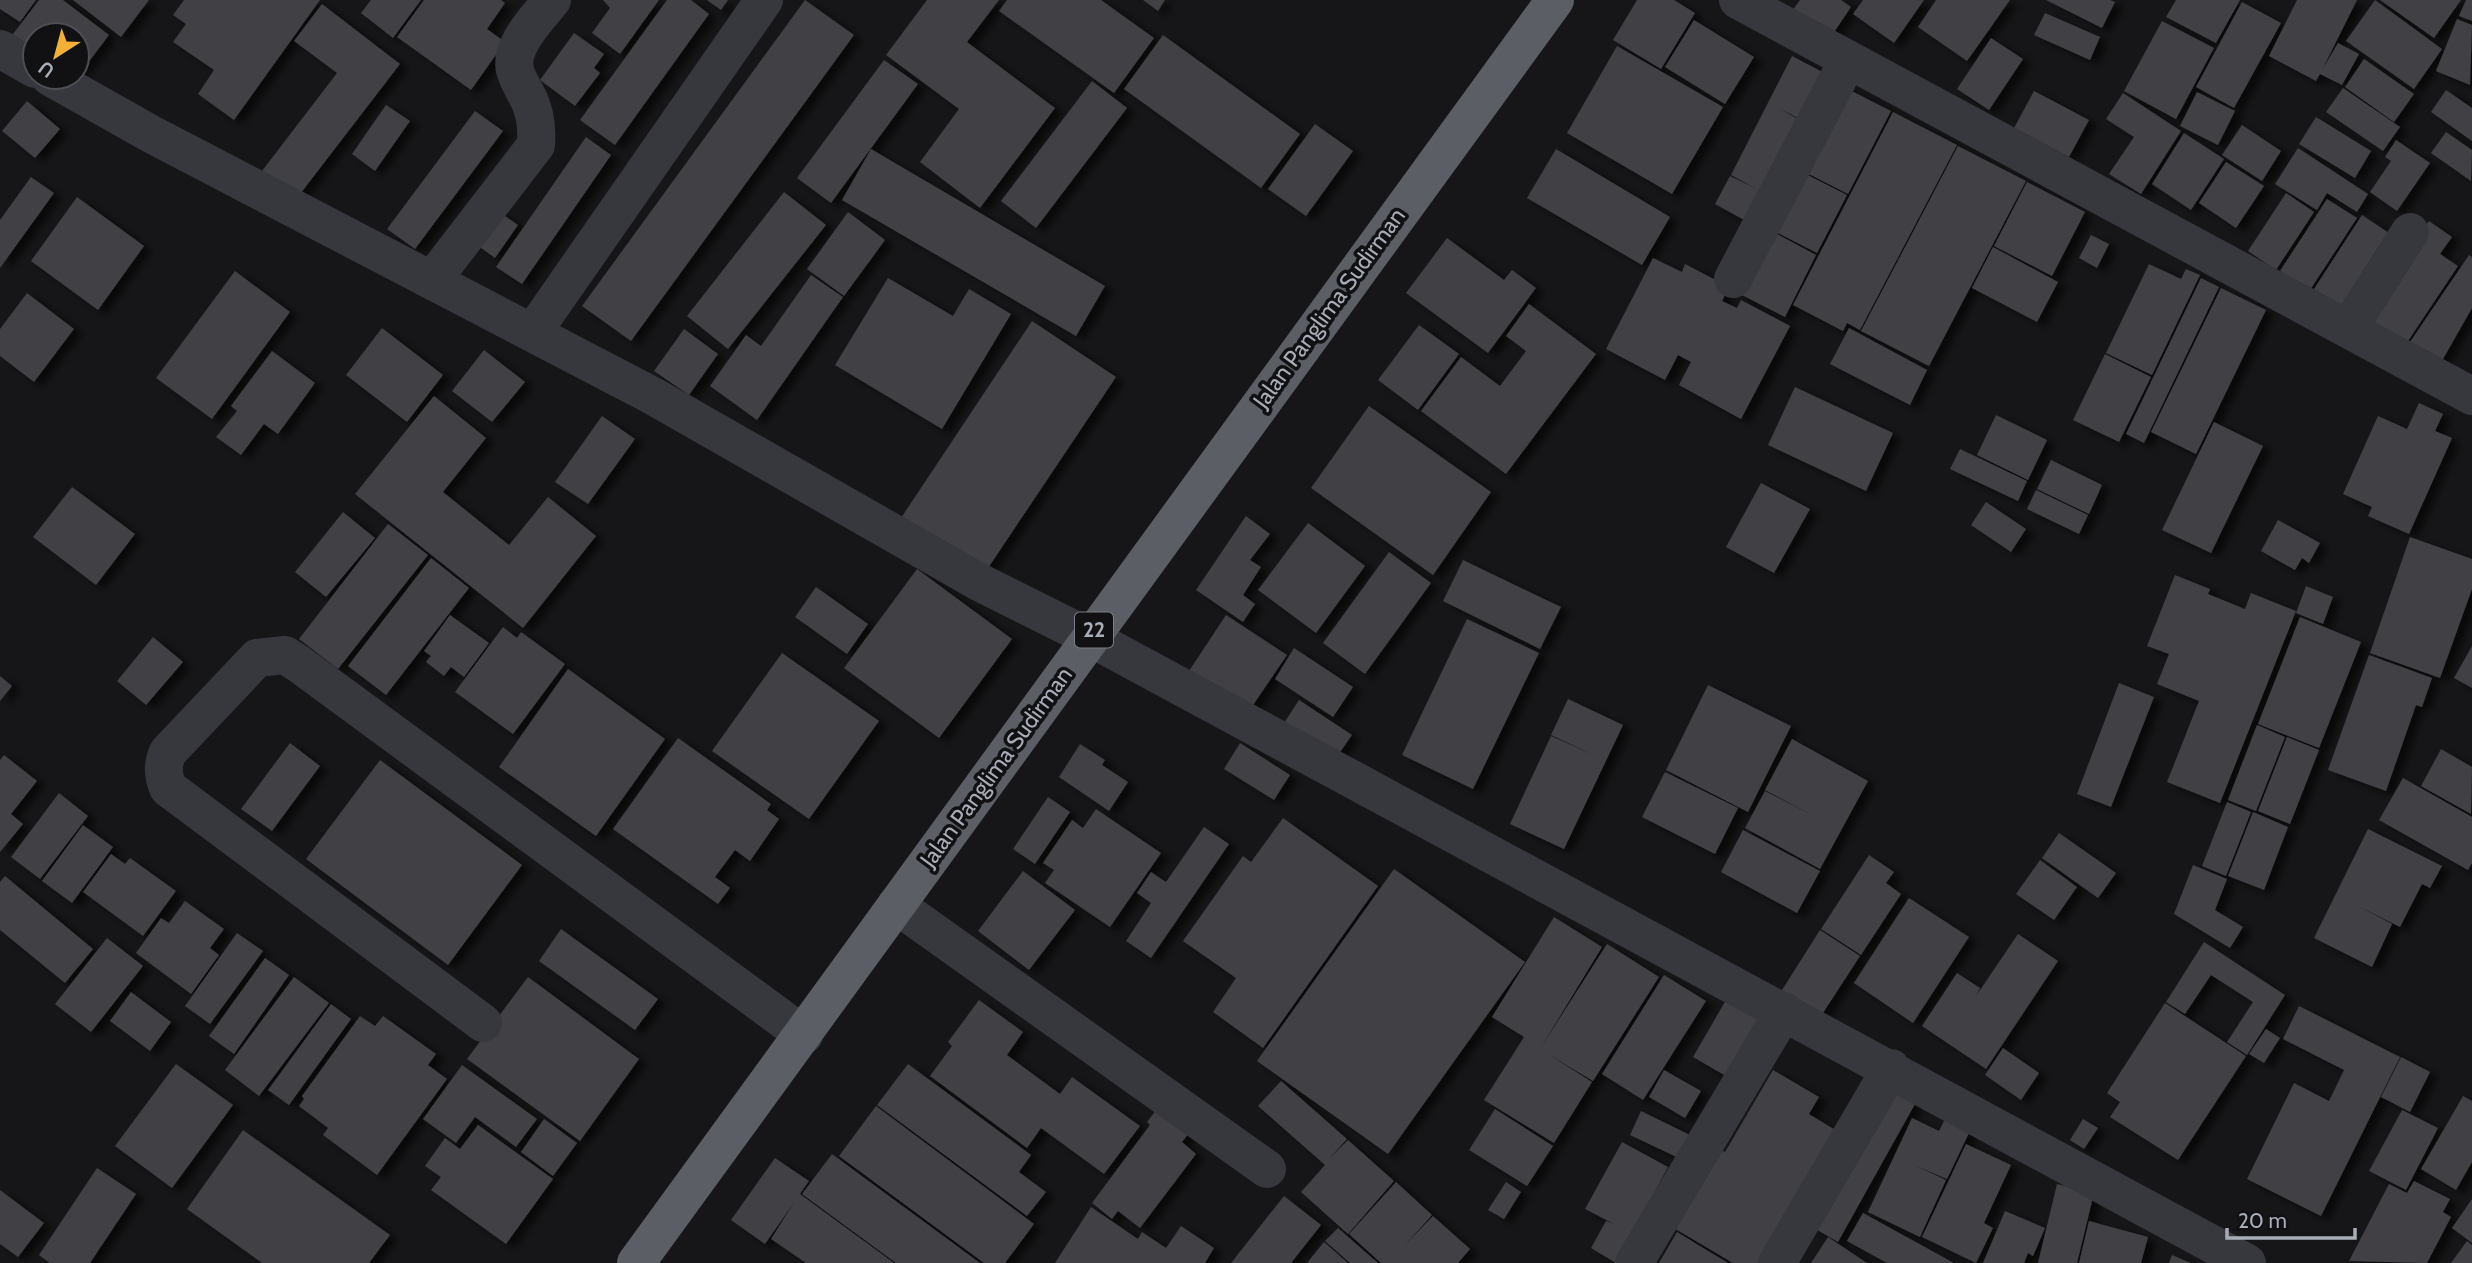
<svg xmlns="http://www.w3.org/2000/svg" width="2472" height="1263" viewBox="0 0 2472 1263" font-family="Cabin,sans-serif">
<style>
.building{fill:#404145;filter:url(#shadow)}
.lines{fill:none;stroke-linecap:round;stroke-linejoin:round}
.minor{stroke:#37383d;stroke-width:38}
.tertiary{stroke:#37383d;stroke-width:38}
.trunk{stroke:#5b5e65;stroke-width:38}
.labels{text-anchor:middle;stroke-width:7;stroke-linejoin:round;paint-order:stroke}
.shield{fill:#111113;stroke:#7b7e86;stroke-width:2}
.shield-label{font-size:21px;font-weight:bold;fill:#a8adb8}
.street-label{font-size:23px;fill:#a8adb8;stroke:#111113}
</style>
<defs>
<filter id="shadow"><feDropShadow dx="8" dy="4.5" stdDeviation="3.5" flood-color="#0009"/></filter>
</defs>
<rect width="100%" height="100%" fill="#161618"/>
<path class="building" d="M0,0H36L20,22L0,9Z
M39,0H63L109,35L72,84L77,77V35H49L42,30L27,50L10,38Z
M73,0H149L121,37Z
M184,0H320L234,120L198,94L214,70L173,42L186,24L173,15Z
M371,0H421L393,38L361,13Z
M424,0H501L505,3L487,29L505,42L471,90L397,37Z
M603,0H659L620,54L592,33L610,8Z
M667,0H691L709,14L615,145L580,120Z
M707,0H728L721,10Z
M805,0L854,35L631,341L582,306Z
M927,0H999L967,42L1055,108L980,208L920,162L959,109L886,55Z
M1007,0H1101L1154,38L1114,93L999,11Z
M1143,0H1165L1158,11Z
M1637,0H1674L1695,13L1661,69L1613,40Z
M1800,0H1841L1851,7L1826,44L1787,18Z
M1863,0H1924L1894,43L1853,14Z
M1936,0H2010L1967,61L1918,27Z
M2046,0H2110L2115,2L2102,28Z
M2176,0H2240L2216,43L2166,17Z
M2297,0H2357L2322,70L2338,43L2359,54L2342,85L2320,74L2316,81L2269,56Z
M2375,0L2442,49L2414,89L2346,41Z
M2380,0H2461L2434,38Z
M2466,0H2472V21L2459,16Z
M2242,2L2281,23L2234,108L2196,87Z
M322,4L400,64L297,198L262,171L337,73L294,41Z
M2045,13L2100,37L2090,60L2034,35Z
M2457,19L2472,25L2470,85L2436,71Z
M1694,20L1754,57L1725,104L1665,67Z
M2162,21L2214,48L2176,119L2124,91Z
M574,33L604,54L594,68L600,73L575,106L540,80Z
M1163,35L1300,134L1261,188L1124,89Z
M1991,38L2023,59L1989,110L1957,89Z
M1617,46L1723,107L1672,194L1567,133Z
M1792,56L1832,77L1808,123L1778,108L1807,124L1755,226L1715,204L1730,176L1757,189L1731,175Z
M2364,59L2414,94L2394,122L2345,87Z
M884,60L918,84L831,203L797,178Z
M1092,81L1127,108L1036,228L1001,201Z
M1840,85L1891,111L1848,194L1797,168Z
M2343,88L2400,127L2383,151L2326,112Z
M2446,90L2472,108V141L2431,112Z
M2034,91L2089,120L2069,157L2014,128Z
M2197,92L2235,111L2218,145L2180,126Z
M2123,93L2181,131L2141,194L2109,174L2134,137L2106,119Z
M27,101L60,129L35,158L2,131Z
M386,105L410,121L375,171L352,154Z
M475,111L503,131L415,249L387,229Z
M1893,112L1957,145L1860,330L1847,323L1843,331L1793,305Z
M2316,117L2371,151L2355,178L2299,144Z
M1315,124L1353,151L1306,216L1268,189Z
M2242,125L2281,151L2262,181L2222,155Z
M2446,132L2472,150L2471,181L2431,153Z
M2184,133L2224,159L2191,210L2152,184Z
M586,137L611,155L522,284L496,267Z
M2396,140L2430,163L2397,211L2370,192L2391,161L2385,157Z
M1958,146L2026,181L1929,366L1861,331Z
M2298,148L2368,194L2357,212L2327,193L2317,210L2275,184Z
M871,149L1105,286L1076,336L842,200Z
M1556,149L1670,217L1642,265L1527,198Z
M2226,162L2264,186L2236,228L2199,203Z
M1796,169L1847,195L1817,253L1766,227Z
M31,177L54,193L0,268V220Z
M2027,182L2085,212L2052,276L1994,246Z
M784,192L826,225L728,349L687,316Z
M2286,193L2314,212L2276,270L2248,251Z
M77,197L144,246L98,310L31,261Z
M2327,199L2357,218L2310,290L2280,271Z
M492,207L518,225L495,258L470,240Z
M848,212L885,240L844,296L807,269Z
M2362,215L2398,239L2349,313L2314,289Z
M2429,221L2452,237L2440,254L2458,266L2404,347L2363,319Z
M1766,228L1816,255L1785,317L1734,291Z
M2091,235L2109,244L2097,268L2079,258Z
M1447,238L1504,280L1512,270L1536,288L1488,353L1406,293Z
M1993,247L2058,282L2037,322L1972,288Z
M2469,255L2472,257V308L2439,366L2408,345Z
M1653,258L1682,272L1685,264L1729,287L1722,301L1737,308L1741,300L1790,326L1741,419L1679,385L1691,362L1678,355L1665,380L1606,349Z
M2149,264L2181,279L2186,269L2200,275L2152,375L2106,353Z
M235,271L290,312L212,419L156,378Z
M811,275L843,297L757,420L710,386L746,335L761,346Z
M888,278L953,316L969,289L1011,314L942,429L835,365Z
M2201,278L2219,287L2144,443L2126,434Z
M2221,288L2266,310L2196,454L2151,432Z
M27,293L74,329L34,382L0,356V329Z
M1529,304L1596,354L1506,474L1421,411L1461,357L1500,386L1526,351L1506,336Z
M1032,321L1116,377L982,577L899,521Z
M1419,325L1459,354L1418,410L1378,380Z
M382,328L443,375L407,422L346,375Z
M1849,328L1927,370L1910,405L1830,364Z
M684,329L718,354L689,395L654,371Z
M484,350L525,382L492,422L452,391Z
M272,351L315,383L278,434L264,424L241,455L216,437L237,411L231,406Z
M2105,354L2151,377L2119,442L2073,420Z
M1795,387L1893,433L1866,491L1768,445Z
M434,396L486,438L443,492L509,545L548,497L596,536L523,628L355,494Z
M2419,403L2443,414L2435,431L2452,438L2409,534L2368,516L2372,507L2343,494L2378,416L2407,429Z
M1369,406L1491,492L1433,575L1311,488Z
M1996,415L2047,440L2028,480L1977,455Z
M602,416L635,439L588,504L555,482Z
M2214,422L2263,446L2211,553L2162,530Z
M1960,449L2027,481L2018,501L1950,469Z
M2051,460L2102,485L2089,514L2037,489Z
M1761,483L1810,509L1774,573L1726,547Z
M72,487L135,534L96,585L33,537Z
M2036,490L2088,515L2079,534L2027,509Z
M1986,502L2026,529L2011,552L1971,525Z
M343,512L375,538L326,597L295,572Z
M1246,516L1270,534L1250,560L1261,567L1243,595L1255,604L1243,622L1196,590Z
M2278,520L2320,543L2309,563L2302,558L2295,570L2261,551Z
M1308,523L1365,566L1316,633L1258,590Z
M388,524L428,555L338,669L299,639Z
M2410,537L2472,559V589L2440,678L2370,653Z
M1389,552L1431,583L1365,674L1323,643Z
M431,558L469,588L386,695L348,666Z
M1463,560L1561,607L1540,649L1443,601Z
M917,569L1012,639L939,738L844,668Z
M2175,575L2210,589L2208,594L2245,609L2251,593L2296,611L2220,803L2167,782L2199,701L2157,684L2169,654L2147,646Z
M2306,586L2333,597L2323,624L2296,613Z
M816,587L868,624L847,654L795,617Z
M450,615L489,643L464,677L451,667L444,676L426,662L431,656L424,651Z
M1226,615L1287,655L1249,711L1189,671Z
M2300,617L2361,642L2319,748L2258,724Z
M1467,619L1539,653L1473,789L1402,755Z
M503,627L517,638L521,632L565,664L513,734L455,692Z
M153,637L183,662L146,705L117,681Z
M2472,646V688L2454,678Z
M1294,648L1353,687L1333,717L1275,679Z
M782,653L879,721L809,819L712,751Z
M2369,655L2432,678L2422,707L2416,705L2386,791L2328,770Z
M568,669L665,739L596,836L499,767Z
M0,676L12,686L0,701Z
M2119,683L2154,697L2111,807L2077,794Z
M1708,685L1791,726L1748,812L1666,770Z
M1568,699L1623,725L1564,849L1510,824L1551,736L1594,755L1551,735Z
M1299,700L1352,735L1336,758L1284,723Z
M2257,725L2285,737L2256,811L2228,800Z
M2287,737L2319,750L2290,824L2258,811Z
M678,738L771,804L767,810L779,819L750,861L735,850L715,877L730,888L718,904L613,829Z
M1792,739L1868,781L1820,869L1745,828L1765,791L1814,816L1765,790Z
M290,743L320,766L272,831L241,809Z
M1240,743L1290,775L1274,800L1224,769Z
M1080,744L1105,760L1102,765L1128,782L1109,811L1059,777Z
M2441,749L2472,767L2471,814L2421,786Z
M4,755L37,781L11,814L23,824L0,852V760Z
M380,760L522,865L448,965L306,859Z
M1665,772L1738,808L1715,854L1642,817Z
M2403,778L2472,817V863L2468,870L2379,820Z
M59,793L88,816L40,879L11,857Z
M1048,797L1070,812L1035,864L1013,849Z
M2227,802L2251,812L2226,876L2202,866Z
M1096,809L1161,853L1110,927L1045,883L1054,870L1043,863L1072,820L1083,828Z
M2253,812L2288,827L2264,890L2228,876Z
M1283,818L1378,886L1263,1048L1213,1012L1236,978L1183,941L1243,856L1251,862Z
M83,825L113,847L72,903L42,881Z
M1204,827L1229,844L1151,958L1126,941L1151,903L1137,893L1151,872L1166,882Z
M2368,829L2442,866L2430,888L2422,884L2400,927L2358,906L2392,924L2372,967L2314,938Z
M1743,830L1820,871L1797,913L1721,872Z
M2059,833L2116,873L2098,898L2042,858Z
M111,854L125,864L130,858L176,891L143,936L83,892Z
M1869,855L1894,872L1886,883L1901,894L1861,955L1821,929Z
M2040,860L2077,887L2054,920L2016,894Z
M2193,865L2227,879L2215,910L2243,927L2230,948L2174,914Z
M1394,869L1525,962L1388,1154L1257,1061Z
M1023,871L1075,910L1029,970L978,931Z
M5,876L93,949L65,983L0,930V882Z
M1909,898L1969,937L1913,1023L1854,983Z
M185,901L224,929L210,948L219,955L191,994L136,953L161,918L169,923Z
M1554,917L1602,947L1540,1049L1607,944L1659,977L1593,1081L1548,1054L1592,1082L1554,1143L1484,1100L1524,1037L1492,1017Z
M561,929L658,999L635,1030L539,961Z
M1820,930L1860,956L1821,1016L1782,990Z
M237,933L263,951L210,1024L185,1006Z
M2018,934L2058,961L1986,1069L1922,1026L1957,973L1980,988L1976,996Z
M107,938L143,966L91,1032L55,1004Z
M2204,942L2285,995L2247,1055L2227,1042L2253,1002L2211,975L2185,1014L2166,1002Z
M265,958L289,975L234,1054L209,1036Z
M1664,975L1706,1001L1643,1100L1602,1074Z
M294,977L329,1003L259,1096L225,1070Z
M528,977L639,1059L580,1141L467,1059Z
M131,992L171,1022L150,1051L110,1021Z
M979,1000L1023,1032L1007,1055L1060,1094L1072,1077L1140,1126L1104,1174L1041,1128L1027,1148L930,1076L952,1046L948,1042Z
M1726,1000L1759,1020L1726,1076L1693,1057Z
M2165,1003L2246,1056L2178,1160L2110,1117L2120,1102L2107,1093Z
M331,1004L351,1019L289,1105L268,1090Z
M2299,1006L2400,1057L2321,1216L2247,1179L2294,1083L2329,1101L2344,1070L2283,1039Z
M360,1016L375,1026L383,1016L436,1054L428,1065L447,1079L377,1175L323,1135L328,1128L299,1106L304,1099L302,1096Z
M2266,1029L2280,1038L2264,1063L2249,1054Z
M2003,1048L2039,1073L2021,1100L1985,1075Z
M2401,1057L2430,1072L2410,1112L2381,1097Z
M176,1064L233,1105L172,1188L115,1146Z
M908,1064L1031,1155L1019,1172L1046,1192L1027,1216L877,1105Z
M462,1065L537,1119L516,1147L475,1117L456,1143L423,1119Z
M1664,1070L1701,1091L1685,1118L1649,1097Z
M1773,1070L1819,1097L1809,1114L1842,1134L1765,1263H1733L1667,1224L1714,1145L1725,1152Z
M1281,1081L1347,1139L1328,1160L1348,1140L1394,1181L1348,1234L1301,1192L1325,1165L1258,1106Z
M1889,1089L1915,1104L1838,1242L1812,1227Z
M2463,1096L2472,1101V1162L2456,1190L2421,1169Z
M1164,1100L1196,1124L1182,1142L1196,1154L1140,1228L1118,1211L1112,1219L1092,1203L1150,1125L1147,1122Z
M876,1106L1034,1224L1005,1263H984L839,1156Z
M1495,1109L1553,1146L1527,1186L1469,1150Z
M2402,1110L2438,1128L2406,1190L2369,1171Z
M1641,1111L1694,1137L1683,1160L1630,1135Z
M1912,1118L1939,1131L1945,1119L1970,1131L1947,1179L1914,1165L1946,1180L1920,1237L1868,1212Z
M544,1119L577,1143L553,1176L521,1152Z
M2083,1119L2098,1128L2084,1149L2070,1140Z
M478,1125L553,1179L506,1244L431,1190L441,1177L425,1166L445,1138L460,1149Z
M243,1130L390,1235L369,1263H262L187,1209Z
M1622,1142L1668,1167L1616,1263L1591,1248L1606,1221L1614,1224L1585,1209Z
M1966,1144L2011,1165L1984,1223L1993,1228L1976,1263L1922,1237Z
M832,1154L980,1263H896L802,1194Z
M775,1158L809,1181L800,1194L894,1263H806L771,1239L795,1201L765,1244L731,1220Z
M97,1168L136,1194L90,1263H50L39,1255Z
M2414,1181L2450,1199L2443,1212L2451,1217L2427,1263L2349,1261L2389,1184L2407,1193Z
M1396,1182L1432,1215L1404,1246L1433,1216L1470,1249L1458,1263H1381L1349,1234Z
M1506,1182L1521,1192L1504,1219L1488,1210Z
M2057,1184L2094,1193L2077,1263H2038Z
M0,1190L44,1223L18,1257L0,1244Z
M1284,1196L1321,1225L1291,1263H1231Z
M2472,1199V1243L2452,1228Z
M1091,1207L1138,1239L1142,1232L1166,1248L1181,1226L1214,1248L1205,1263H1055Z
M2005,1211L2045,1228L2033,1256L2028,1253L2024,1263H1983Z
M1863,1213L1954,1263H1887L1847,1241Z
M2089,1221L2148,1237L2141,1263H2079Z
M1338,1228L1378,1263H1350L1325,1241Z
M1677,1232L1728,1263H1659Z
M1828,1237L1867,1263H1811Z
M2467,1241L2472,1245V1263H2451Z
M1324,1242L1348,1263H1307Z
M2172,1255L2191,1263H2169Z"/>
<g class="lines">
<path class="minor" d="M1738,0L2472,396
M433,279L536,145C537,130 536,116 530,102C520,80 507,69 519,45C526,29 541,14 552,0
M1733,279L1847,62
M2348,329L2410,232
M533,332L764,0
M1089,637L2247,1263
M896,905L1267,1169
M483,1023L168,788C163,775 162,765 168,752L257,658L285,655L299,664L804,1035
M1634,1263L1784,1011
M1777,1263L1891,1068"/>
<path class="tertiary" d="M0,49L35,69
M50,77L151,134L653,396L979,582L1089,637"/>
<path class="trunk" d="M636,1263L1555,0"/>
</g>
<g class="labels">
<rect class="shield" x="1075" y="612.5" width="38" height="35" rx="5"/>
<g class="shield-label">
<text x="1094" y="637">22</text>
</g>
<g class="street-label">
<text transform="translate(1329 308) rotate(-54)" y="8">Jalan Panglima Sudirman</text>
<text transform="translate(996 767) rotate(-54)" y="8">Jalan Panglima Sudirman</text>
</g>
</g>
<g transform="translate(56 56) rotate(216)"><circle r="33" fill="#111113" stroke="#4d4f55" stroke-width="2"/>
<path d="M0-5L12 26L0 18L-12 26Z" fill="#f2b134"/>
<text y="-10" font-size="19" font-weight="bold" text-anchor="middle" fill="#a8adb8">U</text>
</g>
<path d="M2227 1228v10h128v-10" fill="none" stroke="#a8adb8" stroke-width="3.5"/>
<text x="2238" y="1228" font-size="21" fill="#a8adb8" stroke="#111113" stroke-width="5" paint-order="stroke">20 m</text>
</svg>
